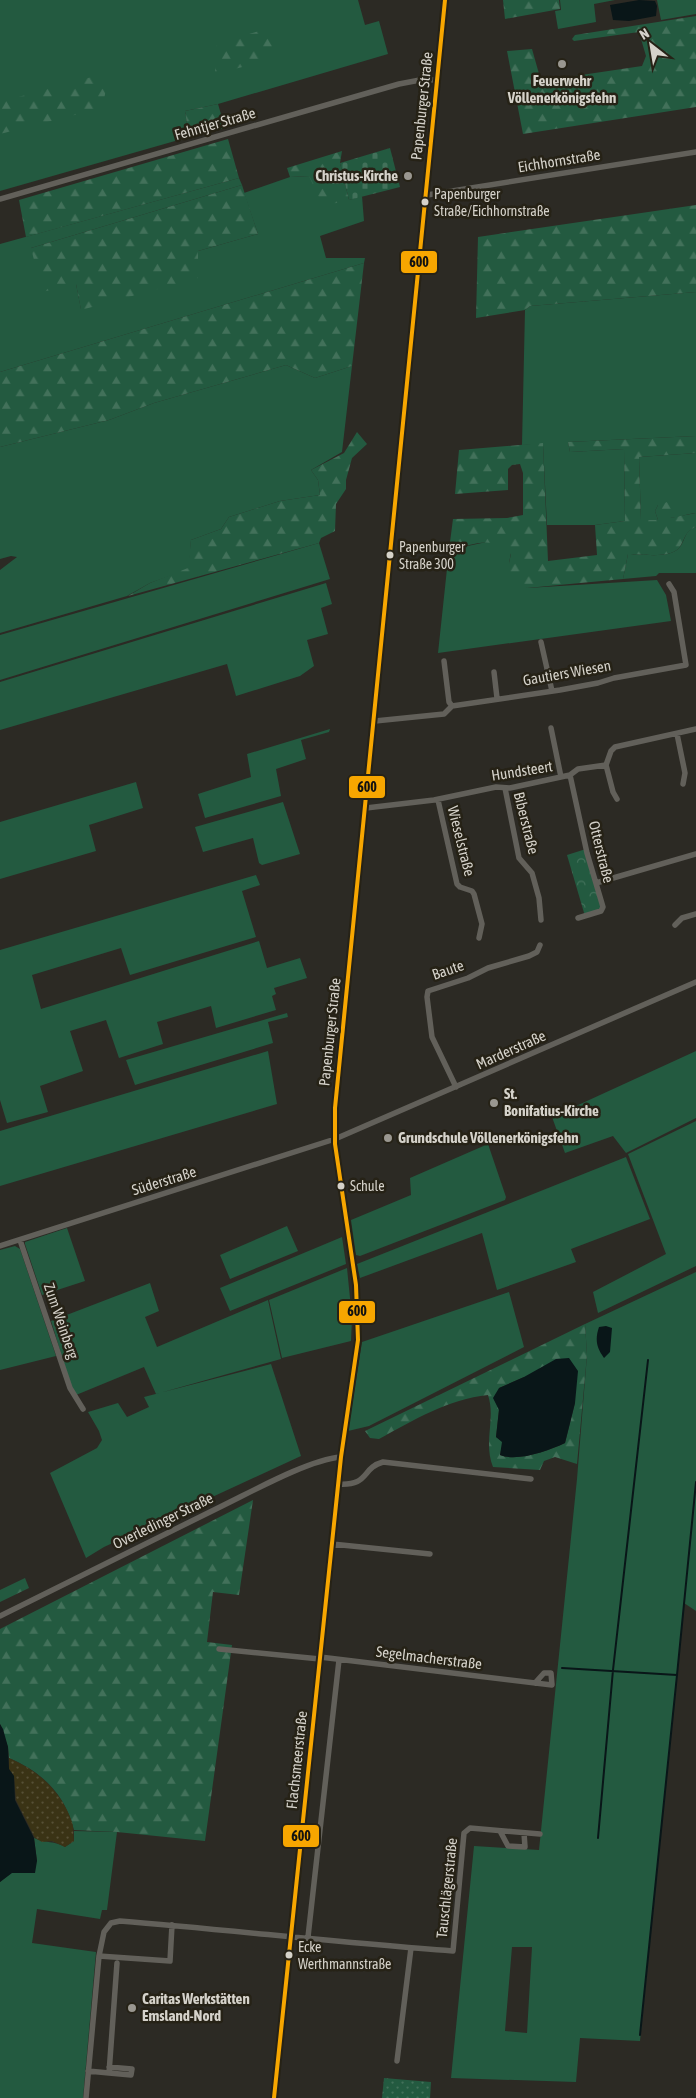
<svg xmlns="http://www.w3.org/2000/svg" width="696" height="2098" viewBox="0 0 696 2098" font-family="'Asap Condensed',sans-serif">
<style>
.grass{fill:#235a40;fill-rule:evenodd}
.forest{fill:url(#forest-firs);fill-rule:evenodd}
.sand{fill:url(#sand-dots)}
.cemetery{fill:url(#cemetery-stones)}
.park{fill:url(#park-crowns)}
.garden{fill:url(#garden-dots)}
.water{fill:#091618}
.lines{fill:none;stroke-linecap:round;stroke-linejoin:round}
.stream{stroke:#091618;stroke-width:2}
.minor{stroke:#62605a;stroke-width:5.5}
.bus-1-casing{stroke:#262216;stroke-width:8}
.bus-1{stroke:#f7a600;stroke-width:4}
.poi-dot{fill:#9a9790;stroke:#262216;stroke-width:2}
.bus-dot{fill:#d5d2ca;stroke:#262216;stroke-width:2}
.labels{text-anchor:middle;stroke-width:5;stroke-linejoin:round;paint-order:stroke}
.bus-label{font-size:14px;fill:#d5d2ca;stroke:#262216;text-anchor:start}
.poi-label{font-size:15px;font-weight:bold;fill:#d5d2ca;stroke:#262216;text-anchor:start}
.street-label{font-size:15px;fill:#d5d2ca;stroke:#262216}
.line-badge{stroke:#262216;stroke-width:2}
.pale-badge-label{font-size:14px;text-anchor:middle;font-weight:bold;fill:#111}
</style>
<defs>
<pattern id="forest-firs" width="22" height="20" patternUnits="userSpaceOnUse" patternTransform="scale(1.25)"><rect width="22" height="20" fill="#235a40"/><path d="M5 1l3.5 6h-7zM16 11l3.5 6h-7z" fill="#42715a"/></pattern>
<pattern id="sand-dots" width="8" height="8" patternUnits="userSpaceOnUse" patternTransform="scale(1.25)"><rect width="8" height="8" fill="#3a3315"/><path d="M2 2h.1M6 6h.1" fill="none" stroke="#565036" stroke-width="1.8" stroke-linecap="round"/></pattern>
<pattern id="cemetery-stones" width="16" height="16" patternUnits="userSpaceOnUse" patternTransform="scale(1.25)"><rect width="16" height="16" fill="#235a40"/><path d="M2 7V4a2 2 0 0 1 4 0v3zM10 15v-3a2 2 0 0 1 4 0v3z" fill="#42715a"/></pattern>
<pattern id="park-crowns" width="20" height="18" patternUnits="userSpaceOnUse" patternTransform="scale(1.25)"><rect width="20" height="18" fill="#235a40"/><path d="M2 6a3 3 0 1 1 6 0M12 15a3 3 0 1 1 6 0" fill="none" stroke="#42715a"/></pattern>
<pattern id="garden-dots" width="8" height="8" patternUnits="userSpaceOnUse" patternTransform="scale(1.25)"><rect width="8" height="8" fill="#235a40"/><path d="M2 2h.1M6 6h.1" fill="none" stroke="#42715a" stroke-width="1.8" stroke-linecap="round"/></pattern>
</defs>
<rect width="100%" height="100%" fill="#2c2a24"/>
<path class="grass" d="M0,0H358L365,25L379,21L388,54L218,104L185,111L189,137L0,191Z
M560,0H615L594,4L596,22L558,29L555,11L561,10Z
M657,0H696V14L661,20Z
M309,176L349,200L362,196L364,221L320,236L326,258H365L364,263L0,372V244L239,178L242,185L31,248L76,284L81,309L198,251L258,234L244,193L290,177Z
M696,292V436L568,442L570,452L624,449L625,521L595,525H547L543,444L522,445L525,310L530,306Z
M286,365L315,378L352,366L342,452L311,470L318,480L320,495L280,501L229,517L221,529L191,540L189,569L150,583L127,596L0,633V570L17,557L11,556L0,559V447L109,420L154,403Z
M696,453V513C686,514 678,518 669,518L658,505L655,511L658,520H641L639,457Z
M696,527V573H659L656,576L623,579L628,554C642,554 669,559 679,548C687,538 683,532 696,527Z
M491,541L504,546L511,553L509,563L527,588L657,580L666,595L671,621L438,653L449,550Z
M319,543L330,579L0,680V635Z
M326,583L332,604L321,608L328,634L307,640L314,666L300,676L236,696L227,664L0,730V682Z
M330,729L329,732L301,740L306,759L276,769L281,796L205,818L198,794L251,777L247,754Z
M136,782L143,808L89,825L96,851L0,879V822Z
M283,802L300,854L262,865L259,863L253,838L203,852L195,827Z
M256,875L260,885L242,891L256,937L130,975L121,948L32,975L41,1009L259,941L267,968L300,958L307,978L274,988L276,994L272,996L276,1010L216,1028L211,1006L157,1022L163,1044L119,1058L106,1020L70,1031L83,1071L40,1086L48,1112L7,1123L0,1100V950Z
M287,1013L288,1017L268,1022L273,1043L135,1085L126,1060Z
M268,1051L277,1104L0,1186V1131Z
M696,1051V1118L626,1153L613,1136L565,1153L552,1117Z
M696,1121V1266L598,1313L593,1292L666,1254L628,1154Z
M488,1144L506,1197L505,1200L360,1256L356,1255L351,1220L411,1195L410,1178Z
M626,1157L650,1219L571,1249L576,1262L497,1290L482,1233L360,1278L357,1264Z
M287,1226L298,1251L230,1279L220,1255Z
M67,1228L85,1281L42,1295L25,1244V1242Z
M342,1237L346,1264L230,1311L220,1288Z
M15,1246L20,1249L56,1356L0,1370V1250Z
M347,1268L352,1318L351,1341L282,1358L269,1300Z
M696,1272V1611L684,1603L640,2041L580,2038L576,2082L451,2078L474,1846L539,1850L577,1479L587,1355L585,1324ZM512,1947H532L527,2033L505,2031Z
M150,1283L159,1311L145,1317L157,1347L268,1300L281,1359L156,1394L144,1367L76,1395L71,1386L51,1321Z
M509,1292L524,1347L369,1426L348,1431L362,1342Z
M271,1364L301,1456L104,1547L86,1558L50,1473L97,1448L102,1440L99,1431L88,1412L118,1403L127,1417L149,1407L144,1397Z
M74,1831L117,1832L107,1910H102L100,1919L37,1909L32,1943L96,1952L83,2098H0V1882L11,1873L37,1861L34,1838C45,1843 55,1841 65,1847L74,1841Z"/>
<path class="forest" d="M503,0H559L560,9L505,19Z
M696,16V107L523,134L507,51L532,49L541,81L642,66L646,56L639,32L574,41L572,39L575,35Z
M277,26L270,60L215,74L217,43Z
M110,72L102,108L0,134V102Z
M218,104L225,128L189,137L185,111Z
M228,139L239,178L26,237L19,200Z
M342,151L340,163L349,200L323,206L309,176L290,177L287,168Z
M242,185L258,234L198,251V278L81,310L76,284L42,292L31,248Z
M696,205V292L530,306L525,310L476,318L478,237Z
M364,263L352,366L315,378L286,365L154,403L109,420L0,447V372Z
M357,432L367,444L352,458L346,480V489L336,504L335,531L321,538L319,543L128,596L150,583L188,568L191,540L221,529L229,517L280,501L320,495L318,480L311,470L344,453Z
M696,436V453L639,457L641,520H658L655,511L658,505L667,502L674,506L677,512L670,518L696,513V527C684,532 686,538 679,548C669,559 642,554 628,554L623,579L527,588L511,581L509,563L511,554C494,534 472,545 449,550L453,519L507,518L523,515V473L520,464L512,465L508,469V490L455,494L459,450L543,443L548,561L597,555L595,525L625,521L624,449L570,452L568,442Z
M585,1324L587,1355L577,1464L555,1457L544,1461L540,1470L493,1467C483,1442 496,1419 488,1395C448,1399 414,1420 379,1439L370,1438L365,1431ZM524,1377L575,1403L565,1443C548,1451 517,1462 500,1455L503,1442L496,1437L499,1409V1388Z
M253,1500L239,1595L213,1592L207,1642L232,1645L205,1841L117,1832L74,1830C65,1794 42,1772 9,1758L8,1747L0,1724V1629Z
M25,1578L29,1588L0,1602V1590Z"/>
<path class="sand" d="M9,1758C39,1771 61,1791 72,1822C74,1829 73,1835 74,1841L65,1847L52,1841L42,1842L35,1838L16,1800L14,1776L9,1769Z"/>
<path class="cemetery" d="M390,148L400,187L349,200L340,163Z"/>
<path class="park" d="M586,849L603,909L585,916L567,855Z"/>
<path class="garden" d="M384,2078L431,2082L430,2098H382Z"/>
<path class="water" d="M639,0L655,1L657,6L656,16L629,21L613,20L610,5Z
M606,1326L612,1328L610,1352L604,1358C596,1347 595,1339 599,1327Z
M569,1358L578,1371L575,1403L565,1443C548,1451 517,1462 500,1455L502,1442L496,1437L499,1410L493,1398L499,1388L524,1377L556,1359Z
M0,1724L3,1729L8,1747L9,1769L14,1776L15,1800L34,1838L37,1861L35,1873H12L0,1882Z"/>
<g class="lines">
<path class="stream" d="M562,1668L677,1675L640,2035
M677,1675L696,1482
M598,1838L613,1670L648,1360"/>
<path class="minor" d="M427,195L696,152
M0,199L399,84L420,80H438
M541,642L552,691
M444,661L449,702L452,706
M494,672L497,698
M375,721L444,714L452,706L560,690L598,683L614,678L686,665L674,592L669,584
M551,728L561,777
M677,734L685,773L683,784
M606,765L613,792L617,799
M570,775L587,853L603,907L601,911L578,918
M505,788L519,858L532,873L539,898L541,920
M438,800L457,884L460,887L472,891L474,894L482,924L479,938
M366,808L434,800L496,787L510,788L570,775L578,769L606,765L611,751L615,747L696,729
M596,883L696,854
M675,925L682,918L696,914
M456,1087L432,1037L427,997L428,991L468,978L488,968L529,956L537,952L540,945
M20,1240L70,1388L83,1409
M0,1246L335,1139L696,982
M338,1484C370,1486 361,1468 383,1462L531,1479
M332,1544L430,1554
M0,1616C74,1580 148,1543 222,1506C253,1491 308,1460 341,1457
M219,1649L320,1659
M320,1657L552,1685L551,1673H544L535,1683
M500,1831L508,1846L525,1847L524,1833
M172,1925L170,1961L99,1956L104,1932L111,1923L120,1921C231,1930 342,1943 453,1951L464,1833L470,1828L540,1834
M308,1937L339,1660
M397,2061L411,1948
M88,2071L109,2073L117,1963
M109,2073L131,2075L132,2069L109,2067
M86,2098L99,1956
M274,2098L341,1457L358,1340V1313L356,1285L335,1144V1108L445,0"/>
<defs>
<path id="bus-1" d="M274,2098L341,1457L358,1340L356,1285L335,1144V1108L445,0"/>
</defs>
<use href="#bus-1" class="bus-1-casing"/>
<use href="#bus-1" class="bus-1"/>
</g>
<g class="poi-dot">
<circle cx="562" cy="64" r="5"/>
<circle cx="408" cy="176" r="5"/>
<circle cx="494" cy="1103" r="5"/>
<circle cx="388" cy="1138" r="5"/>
<circle cx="132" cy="2008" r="5"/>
</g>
<g class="bus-dot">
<circle cx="425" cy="202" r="4.5"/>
<circle cx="390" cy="555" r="4.5"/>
<circle cx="341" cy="1186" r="4.5"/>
<circle cx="289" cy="1955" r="4.5"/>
</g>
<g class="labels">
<g class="bus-label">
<text x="434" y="199">Papenburger<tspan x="434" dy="17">Straße/Eichhornstraße</tspan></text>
<text x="399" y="552">Papenburger<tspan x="399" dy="17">Straße 300</tspan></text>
<text x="350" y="1191">Schule</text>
<text x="298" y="1952">Ecke<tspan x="298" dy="17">Werthmannstraße</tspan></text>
</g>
<g class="poi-label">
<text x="562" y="86" text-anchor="middle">Feuerwehr<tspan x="562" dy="17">Völlenerkönigsfehn</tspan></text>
<text x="398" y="181" text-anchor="end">Christus-Kirche</text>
<text x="504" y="1099">St.<tspan x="504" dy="17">Bonifatius-Kirche</tspan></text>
<text x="398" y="1143">Grundschule Völlenerkönigsfehn</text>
<text x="142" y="2004">Caritas Werkstätten<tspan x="142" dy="17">Emsland-Nord</tspan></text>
</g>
<g class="street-label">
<text transform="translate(422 106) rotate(-84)" y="5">Papenburger Straße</text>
<text transform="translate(215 124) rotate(-16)" y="5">Fehntjer Straße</text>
<text transform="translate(559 161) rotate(-9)" y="5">Eichhornstraße</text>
<text transform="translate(567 673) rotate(-10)" y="5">Gautiers Wiesen</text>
<text transform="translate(522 771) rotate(-9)" y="5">Hundsteert</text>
<text transform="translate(526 823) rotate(76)" y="5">Biberstraße</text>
<text transform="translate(461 841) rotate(76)" y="5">Wieselstraße</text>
<text transform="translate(601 852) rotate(76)" y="5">Otterstraße</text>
<text transform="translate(448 970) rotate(-19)" y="5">Baute</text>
<text transform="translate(330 1032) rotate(-84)" y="5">Papenburger Straße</text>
<text transform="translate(511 1050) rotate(-24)" y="5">Marderstraße</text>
<text transform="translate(164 1181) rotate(-17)" y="5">Süderstraße</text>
<text transform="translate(61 1321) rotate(71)" y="5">Zum Weinberg</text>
<text transform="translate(163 1521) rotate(-26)" y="5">Overledinger Straße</text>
<text transform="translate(429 1658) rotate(7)" y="5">Segelmacherstraße</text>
<text transform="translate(297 1760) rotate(-84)" y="5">Flachsmeerstraße</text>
<text transform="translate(447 1888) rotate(-84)" y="5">Tauschlägerstraße</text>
</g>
</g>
<g class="line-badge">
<rect x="400" y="250" width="38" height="24" rx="5" fill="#f7a600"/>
<rect x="348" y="775" width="38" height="24" rx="5" fill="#f7a600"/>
<rect x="338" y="1300" width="38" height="24" rx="5" fill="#f7a600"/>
<rect x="282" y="1824" width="38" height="24" rx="5" fill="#f7a600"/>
</g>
<g class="pale-badge-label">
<text x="419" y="267">600</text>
<text x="367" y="792">600</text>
<text x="357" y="1316">600</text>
<text x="301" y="1841">600</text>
</g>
<g transform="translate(651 45) rotate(329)" stroke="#262216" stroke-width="4" paint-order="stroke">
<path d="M0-4L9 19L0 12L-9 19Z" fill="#d5d2ca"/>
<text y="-8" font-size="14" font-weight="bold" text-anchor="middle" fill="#d5d2ca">N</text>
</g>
</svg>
